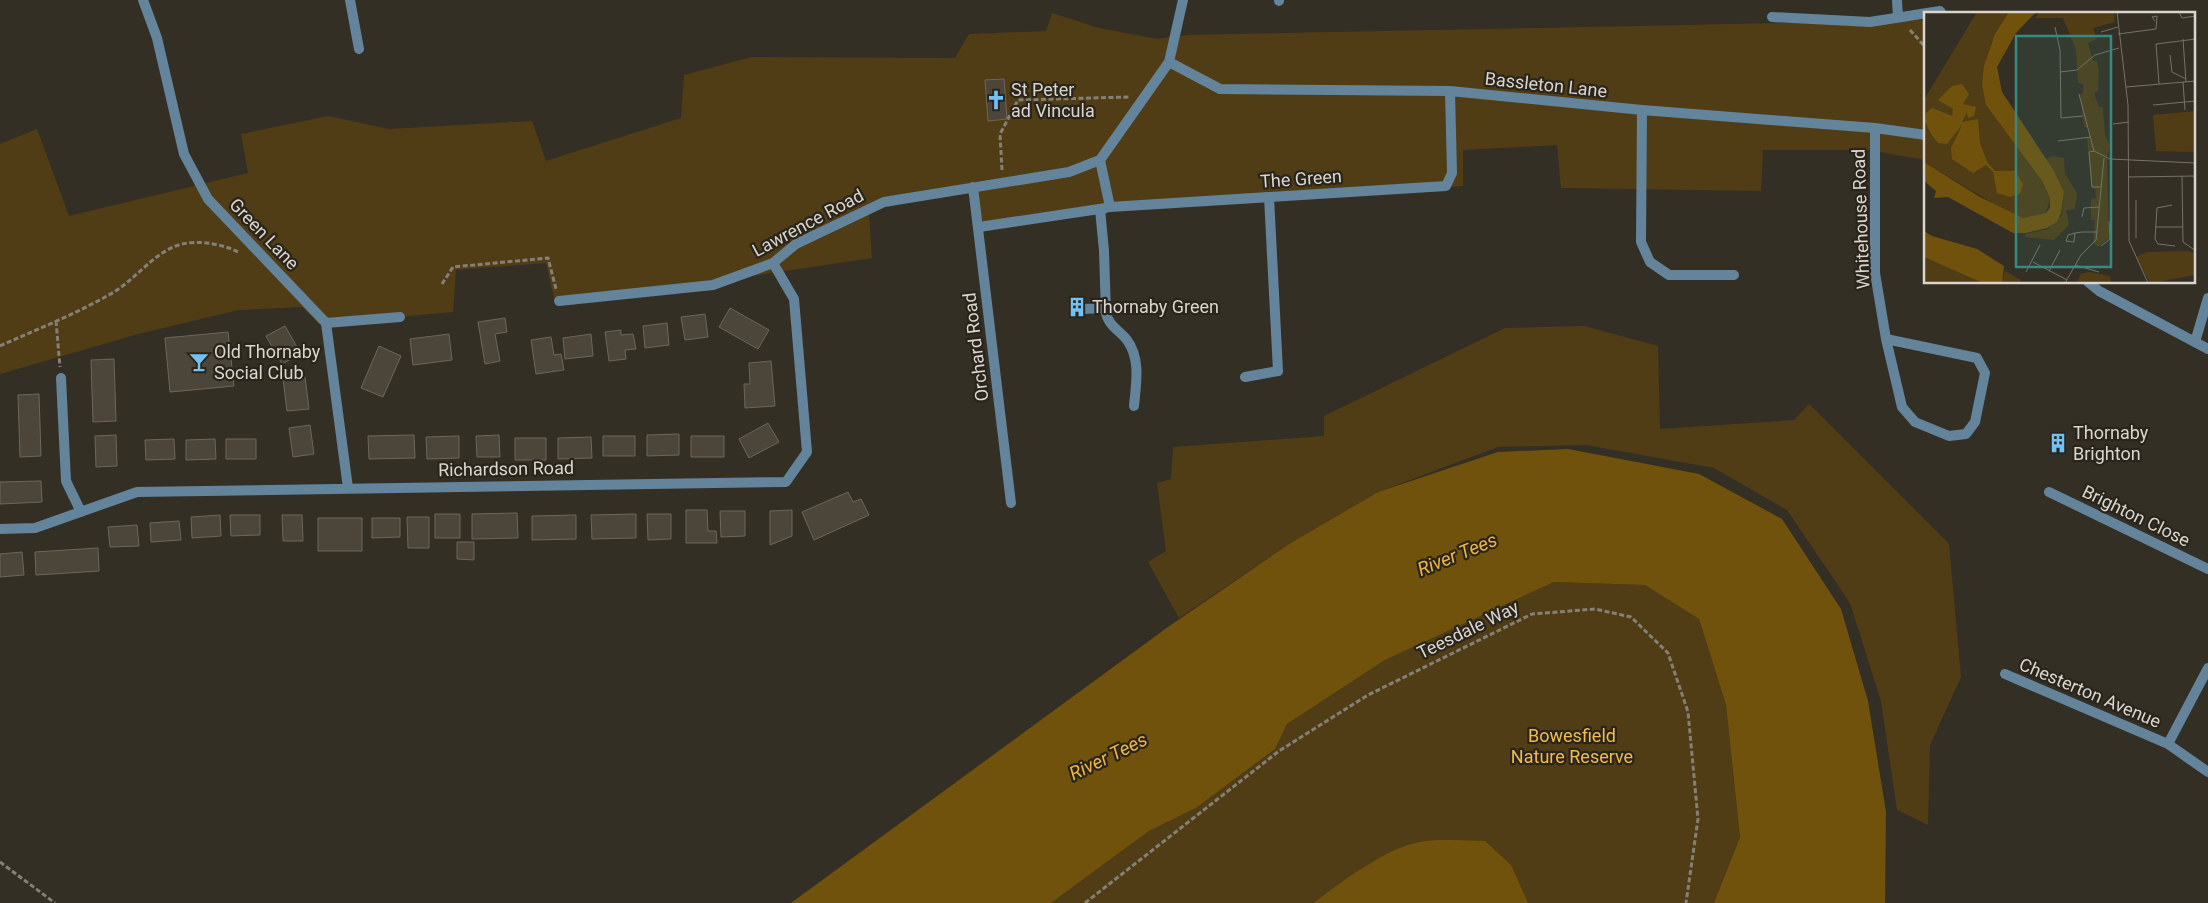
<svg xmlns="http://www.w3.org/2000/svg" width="2208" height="903" viewBox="0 0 2208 903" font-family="Roboto,sans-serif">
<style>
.green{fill:#503d15}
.water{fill:#71520c}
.building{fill:#4c453a;stroke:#6d665b}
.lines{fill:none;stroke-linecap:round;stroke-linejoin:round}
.path{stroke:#858077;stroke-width:3;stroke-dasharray:5 2.5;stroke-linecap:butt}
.service{stroke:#63849a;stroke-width:10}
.minor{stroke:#63849a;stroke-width:10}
.labels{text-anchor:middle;stroke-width:4.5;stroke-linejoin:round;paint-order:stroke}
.street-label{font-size:18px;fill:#dad6cf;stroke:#2a251b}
.poi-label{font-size:18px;fill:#dad6cf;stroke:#2a251b;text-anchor:start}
.park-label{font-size:18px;fill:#f3bc4a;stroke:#2a251b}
.water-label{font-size:19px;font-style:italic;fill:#edb643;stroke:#2a251b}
.inset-road{fill:none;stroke:#767268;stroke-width:1}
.view{fill:#388981;fill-opacity:0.15;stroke:#388981;stroke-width:2.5}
.inset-edge{fill:none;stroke:#dad6cf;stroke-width:2.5}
</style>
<rect width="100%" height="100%" fill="#342f24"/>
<path class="green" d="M1052,13L1099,28L1157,39L1189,35L1925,20V160L1869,150H1763L1761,191L1561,188L1557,145L1463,150V186L1111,211L976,231L970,193L883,207L869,214L872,258L713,282L554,298L546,263L456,270L453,312L319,324L302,307L239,310L142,333L0,374V144L37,129L69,216L248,173L241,134L328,116L389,129L532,121L546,161L681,118L684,75L752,57L955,58L969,34L1046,31Z
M1584,326L1658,346L1660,429L1794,420L1809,404L1949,544L1961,677L1930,745L1928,825L1897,810L1881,701L1850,603L1787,510L1714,468L1586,445L1498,447L1378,492L1289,544L1179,618L1148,562L1166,551L1157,483L1171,479L1173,447L1324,436V416L1505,328Z
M1554,582L1645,585L1699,619L1726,705L1740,837L1714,903H1051L1149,831L1196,808L1275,749L1287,724L1385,660Z"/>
<path class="water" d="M1568,449L1699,474L1782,519L1841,609L1868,701L1886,812L1885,903H1714L1740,837L1726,705L1699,619L1645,585L1554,582L1385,660L1287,724L1275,749L1196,808L1149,831L1051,903H791L1168,627L1289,544L1378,492L1498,452Z
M1451,840L1485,841L1511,865L1528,903H1314C1339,883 1388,847 1420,842C1430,840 1441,840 1451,840Z"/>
<path class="building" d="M1004,79L1007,119L988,121L985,80Z
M1083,304V313H1071L1070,305Z
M730,308L769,330L758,349L719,327Z
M705,314L708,337L685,340L681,317Z
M505,318L507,332L495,334L500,361L485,364L478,322Z
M667,323L669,345L645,348L643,326Z
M285,326L301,354L282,364L266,336Z
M621,330V335L633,334L636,349L625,350L626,359L609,361L605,332Z
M228,332L234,386L170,392L165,338Z
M449,334L452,360L413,365L410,339Z
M591,334L593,356L565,359L563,338Z
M551,337L554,355L561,354L564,370L536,374L531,340Z
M379,346L401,356L383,397L361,388Z
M114,359L116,421L93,422L91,360Z
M771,361L775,406L745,408L744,384H750L749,363Z
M305,377L309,409L287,411L283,379Z
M39,394L41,456L20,457L18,395Z
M768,423L779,442L749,458L739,439Z
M310,425L314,454L293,457L289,428Z
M679,434V455L647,456V435Z
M2057,434L2066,439L2060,451L2050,447Z
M116,435L117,466L96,467L95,436Z
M414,435L415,458L369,459L368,436Z
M499,435L500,457H477L476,436Z
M459,436V458L427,459L426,437Z
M603,436H635V456H603Z
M691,436H724V457H691Z
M591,437L592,458L558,459V438Z
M515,438H546V460H515Z
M174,439L175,459L146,460L145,440Z
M215,439L216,459L186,460V440Z
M226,439H256V459H226Z
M41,481L42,502L0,504V482Z
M848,492L853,502L861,499L869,515L814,540L802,512Z
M686,510H707L708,531H716L717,543H686Z
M792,510V536L770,545V511Z
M720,511H745V536L721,537Z
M517,513L518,538L472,539V514Z
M435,514H460V538H435Z
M636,514V538L592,539L591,515Z
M647,514H671V539L648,540Z
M220,515L221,536L192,538L191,517Z
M230,515H260V535L231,536Z
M282,515H302L303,541H283Z
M576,515V539L532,540V516Z
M407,517H429V548H408Z
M318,518H362V551H318Z
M372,518H400V537L372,538Z
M179,521L181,540L151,542L150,523Z
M137,525L139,546L110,547L108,527Z
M457,542H474V560L457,559Z
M98,548L99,571L36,575L35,552Z
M22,552L24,575L0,577V554Z"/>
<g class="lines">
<path class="path" d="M1910,30L1926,48
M1002,170L1000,134L1018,100L1129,97
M442,284L453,267L548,258L556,289
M56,321L60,367
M0,346C38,329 78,313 114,292C137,278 155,251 182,244C200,240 222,244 238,252
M0,862L55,903
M1085,903L1279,751L1368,695L1532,614L1595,609L1631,617L1668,653L1688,712L1698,819L1686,903"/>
<path class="service" d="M350,0L359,49
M1897,0L1898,17
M1279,1V0
M1100,209L1104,251L1106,313C1108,325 1120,331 1127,340C1141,359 1136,384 1134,406
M979,227L1106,208
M1083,309L1106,308
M326,323L400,317
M1245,377L1278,371L1269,197"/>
<path class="minor" d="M143,0L157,38L184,154L208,199L326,323L348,488
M1772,17L1870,22L1940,11L1942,14
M1169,62L1220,89L1450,91L1642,110L1875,128L1926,135
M1642,110L1641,242L1650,262L1669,275H1734
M1875,128V273L1886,339L1902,407L1915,422L1949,436L1966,434L1975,422L1985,373L1977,358L1886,339
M1100,160L1110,207L1446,186L1452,173L1450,91
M1100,160L1169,62L1183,0
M973,187L1011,503
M2088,282L2099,291L2208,349
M559,301L713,285L773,263L796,244L884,202L1069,172L1100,160
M2195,342L2208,298
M61,378L66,481L81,512
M2049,492L2208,569
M0,529L35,528L137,492L786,482L807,452L794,299L773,263
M2005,674L2168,744L2208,772
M2168,744L2208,668"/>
</g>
<defs>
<symbol id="church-bare" viewBox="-9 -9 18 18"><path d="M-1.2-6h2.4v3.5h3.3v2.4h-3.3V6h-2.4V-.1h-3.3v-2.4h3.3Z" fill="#71c1f5" stroke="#2a251b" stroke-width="2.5" paint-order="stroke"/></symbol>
<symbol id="building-bare" viewBox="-9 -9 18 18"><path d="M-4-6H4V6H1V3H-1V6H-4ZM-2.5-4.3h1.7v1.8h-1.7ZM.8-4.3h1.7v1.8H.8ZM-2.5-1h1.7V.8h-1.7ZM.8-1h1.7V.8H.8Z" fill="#71c1f5" stroke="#2a251b" stroke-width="2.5" paint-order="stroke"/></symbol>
<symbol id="bar-bare" viewBox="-9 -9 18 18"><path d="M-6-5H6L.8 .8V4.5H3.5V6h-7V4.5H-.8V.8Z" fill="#71c1f5" stroke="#2a251b" stroke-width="2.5" paint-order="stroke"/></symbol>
</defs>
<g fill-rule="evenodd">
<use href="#church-bare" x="982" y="86" width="28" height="28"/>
<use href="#building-bare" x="1063" y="293" width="28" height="28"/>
<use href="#bar-bare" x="185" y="348" width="28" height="28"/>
<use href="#building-bare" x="2044" y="429" width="28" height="28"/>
</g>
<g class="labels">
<g class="street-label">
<text transform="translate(1546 85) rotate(6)" y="6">Bassleton Lane</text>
<text transform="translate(1301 179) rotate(-4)" y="6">The Green</text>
<text transform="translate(1861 219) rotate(-92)" y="6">Whitehouse Road</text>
<text transform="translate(808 223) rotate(-28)" y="6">Lawrence Road</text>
<text transform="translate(264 234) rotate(46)" y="6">Green Lane</text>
<text transform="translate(976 347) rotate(-97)" y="6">Orchard Road</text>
<text transform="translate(506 469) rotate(-1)" y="6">Richardson Road</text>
<text transform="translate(2136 516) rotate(26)" y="6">Brighton Close</text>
<text transform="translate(1468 630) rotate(-26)" y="6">Teesdale Way</text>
<text transform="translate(2090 693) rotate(23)" y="6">Chesterton Avenue</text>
</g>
<g class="poi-label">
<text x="1011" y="96">St Peter<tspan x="1011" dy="21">ad Vincula</tspan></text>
<text x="1092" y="313">Thornaby Green</text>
<text x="214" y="358">Old Thornaby<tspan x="214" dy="21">Social Club</tspan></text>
<text x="2073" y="439">Thornaby<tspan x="2073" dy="21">Brighton</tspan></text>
</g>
<g class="park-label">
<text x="1572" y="742">Bowesfield<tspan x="1572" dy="21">Nature Reserve</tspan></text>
</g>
<g class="water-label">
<text transform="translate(1457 554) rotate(-22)" y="7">River Tees</text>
<text transform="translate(1108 756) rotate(-26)" y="7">River Tees</text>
</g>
</g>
<g transform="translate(1924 12)">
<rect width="271" height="271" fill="#342f24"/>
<path d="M53,0H85L67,32L62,93L118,169L126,186L122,201L99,206L80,198L0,150L1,86ZM116,0H190L191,10L169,16L173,27L164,31L169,49H173L175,58L174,79L170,81L175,95H179L181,123L186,134L183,145L185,226L174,235L169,230L171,208H167V187L172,186L171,177H168L163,126L166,125L165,115H160L156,82L159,81V72L154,71L152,38L139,6H111ZM271,99V140L232,139L229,103ZM128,144L140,146L141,162L153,181L151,197L142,198L145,213L130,228L101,225L102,222L124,217L138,203L140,180L122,147ZM264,239L271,241V263L229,271H226L212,245L223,240ZM0,245L57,268L59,271H0ZM81,259L97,268L96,271H77ZM165,260L186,264L187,271H152L157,262Z" fill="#503d15"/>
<path d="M85,0H112L92,21L73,55L78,80L130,159L140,180L137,201L133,210L123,216L102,221H89L24,185L10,186L12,179L0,169V150L56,185L99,206L122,201L126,196V186L118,169L62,93L58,72L60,54L71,22ZM38,72L45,82L39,92L52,95L50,104L44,106L43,100L38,110L54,107L56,131L63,150L71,159H91L99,172L96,182L86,185L73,181L69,160L62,153L49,161L28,147L27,136L38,113L23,132L14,131L7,122L1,109L2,101L8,96L28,104L29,97L14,88L28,74ZM0,219L8,224L53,237L80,254L78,271H59L0,245Z" fill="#71520c"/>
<path class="inset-road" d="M193,0L204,93L205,229L224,271M255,0L258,6L272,4M131,15L136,38L137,106L159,104M177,20L194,15M194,22L232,17L233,4L228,5L231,9M259,27L262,70M246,43L248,60L262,67M136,60L153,58L171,43L195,36M259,70L261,98M235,72L232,32L272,27M202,75L272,69M155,82L170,139M229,93L272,89M189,112L205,110M134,129L167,125M170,139L186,147L272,151M170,139L165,140L168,175H177M258,164L259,230L272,239M204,165L272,164M212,188V226M248,193L233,196L231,227L234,232L251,234M158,205L160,196L175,195M231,215H258M151,221L150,230L142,229L144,223L151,221L158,220H174M177,234L186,227L185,209M109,250L143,268M151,253L175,260M125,259L136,238M102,260L116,233M141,271L157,243L172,228L180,146"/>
<path class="view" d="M92,24H187V255H92Z"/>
<rect width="271" height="271" class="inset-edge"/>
</g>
</svg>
